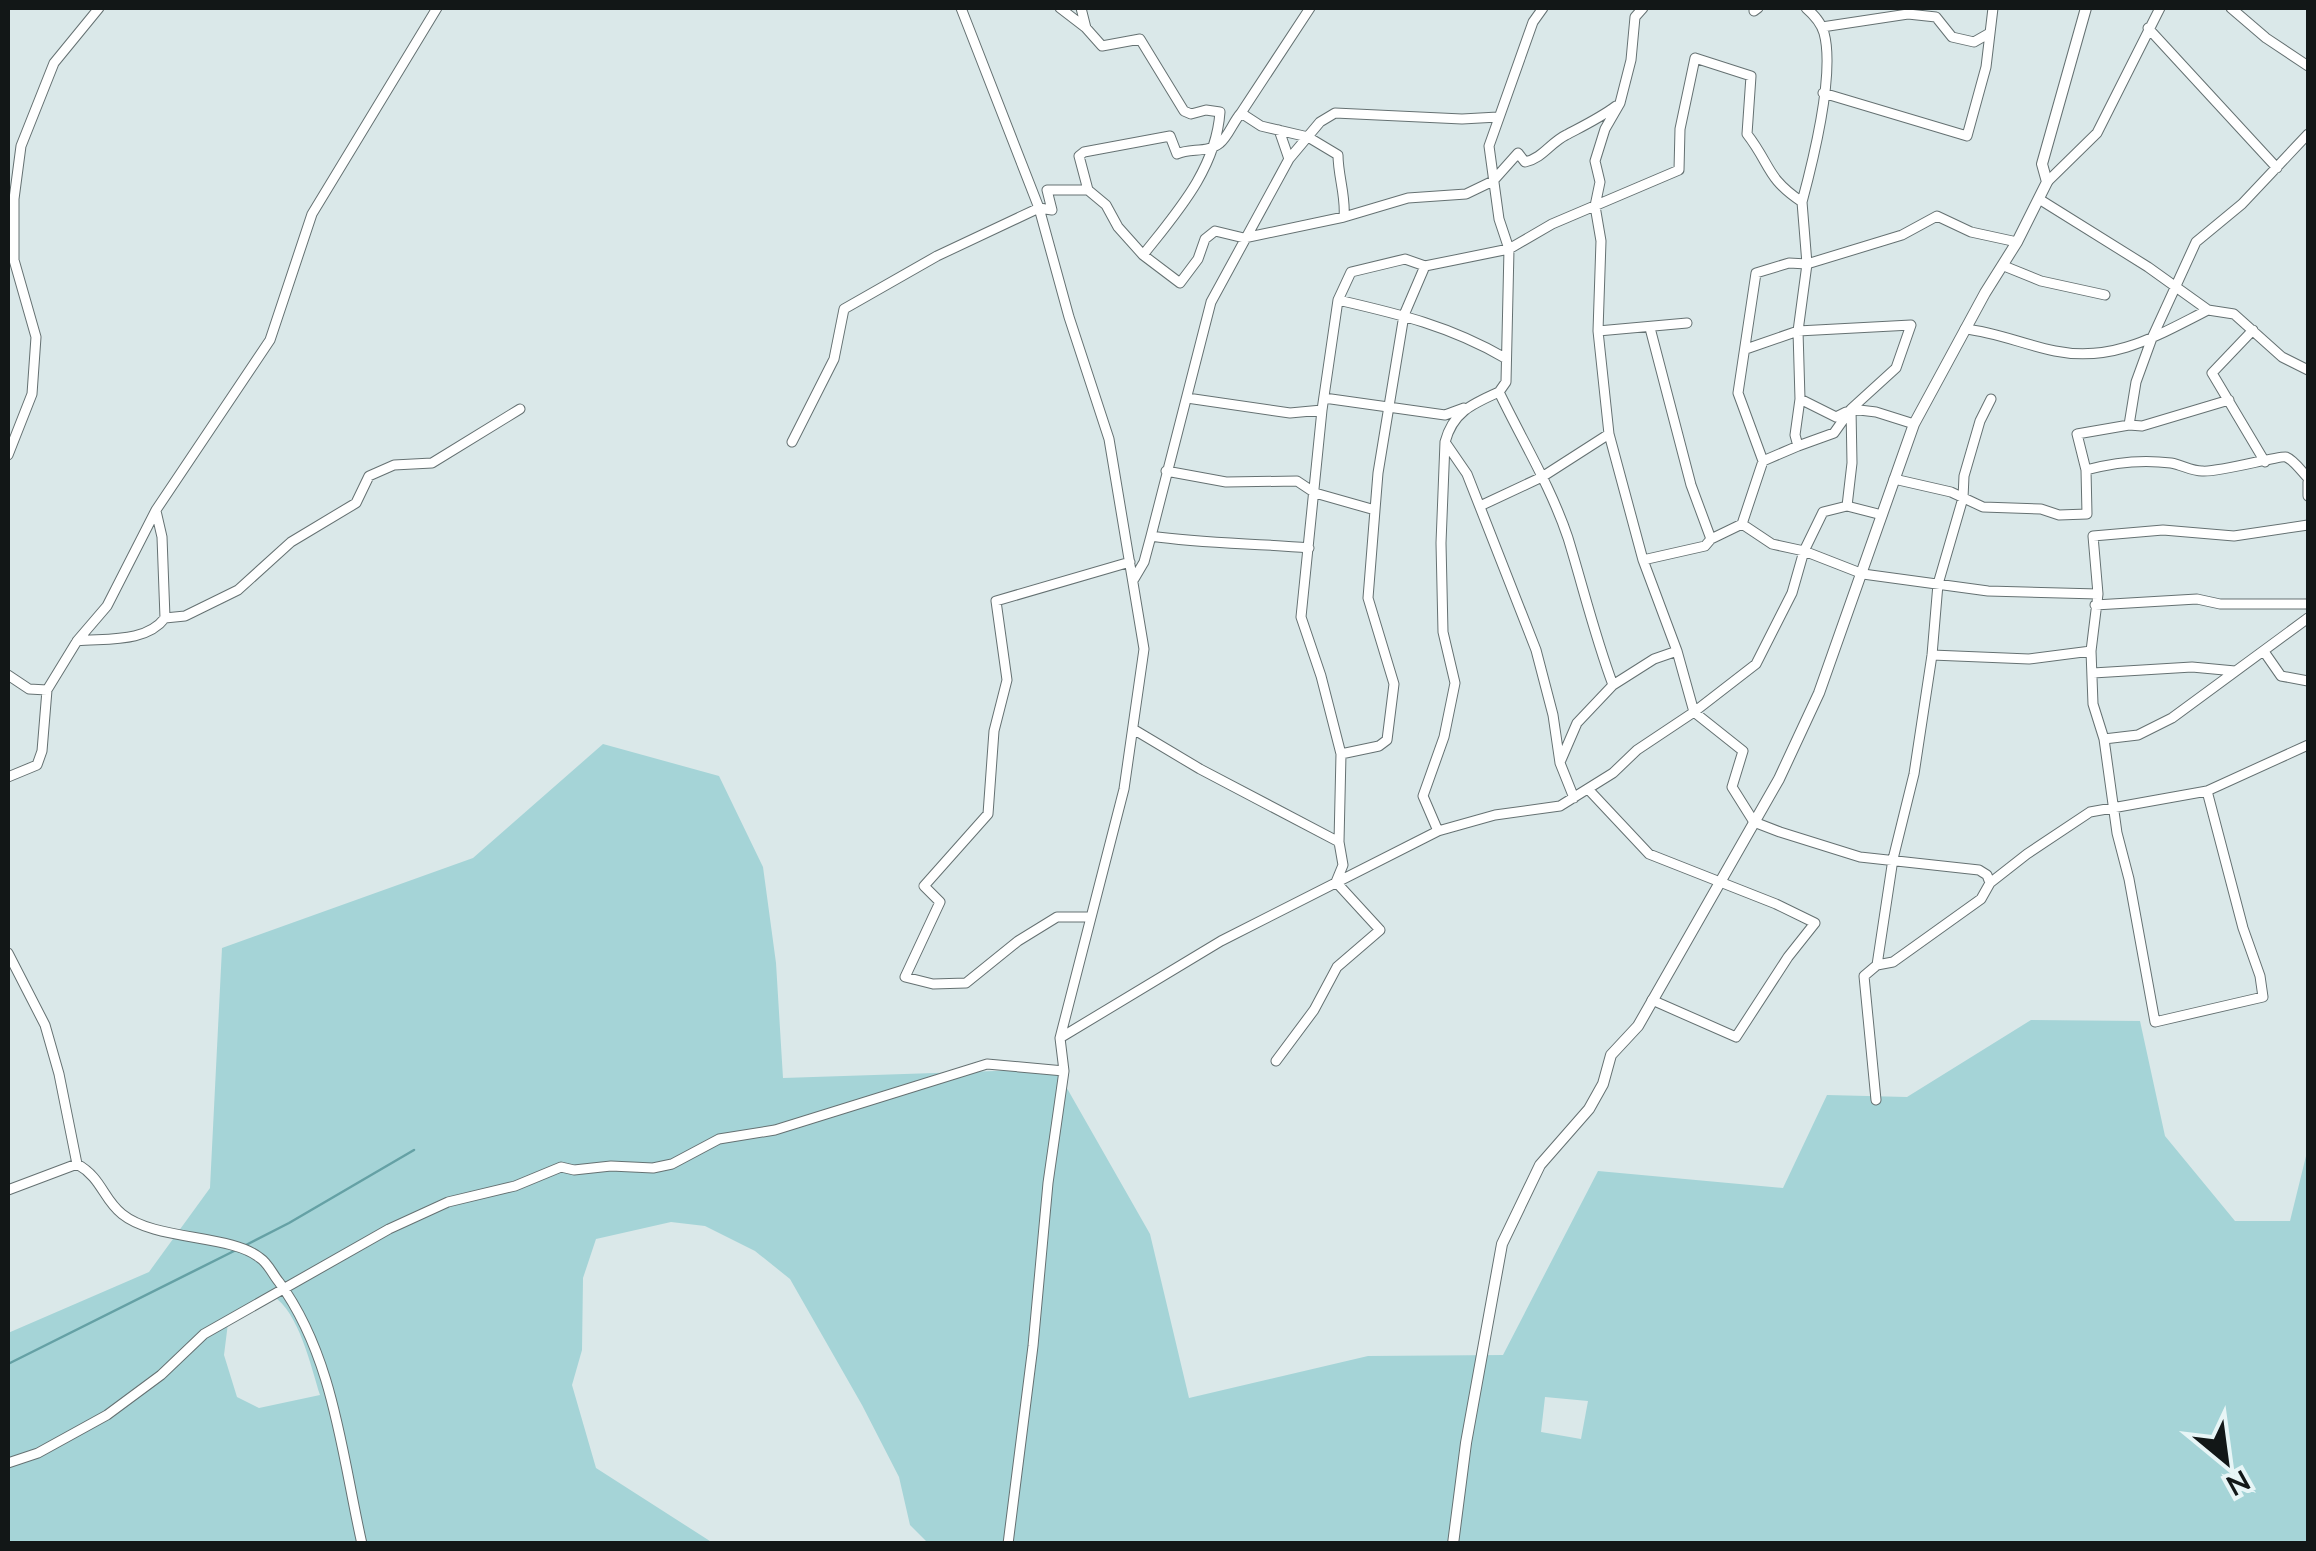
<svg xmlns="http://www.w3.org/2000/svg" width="2316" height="1551" viewBox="0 0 2316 1551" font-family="Lato,sans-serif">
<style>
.green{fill:#a5d4d7;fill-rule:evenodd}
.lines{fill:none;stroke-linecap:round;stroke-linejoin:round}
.stream{stroke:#65a1a5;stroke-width:2.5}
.minor-casing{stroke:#657172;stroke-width:11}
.tertiary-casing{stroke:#657172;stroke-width:12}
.minor{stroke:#fff;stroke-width:9}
.tertiary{stroke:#fff;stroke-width:10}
</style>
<rect width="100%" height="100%" fill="#dae8e9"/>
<path class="green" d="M603,744L719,776L763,867L776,963L783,1078L1056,1069L1150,1234L1189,1398L1368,1356L1503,1355L1598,1171L1783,1188L1827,1095L1907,1097L2031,1020L2140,1021L2165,1136L2235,1221H2290L2308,1148V1543H928L910,1525L899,1477L862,1405L790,1279L755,1251L705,1226L671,1222L596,1239L583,1278L582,1350L572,1385L596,1468L713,1543H8V1333L149,1272L210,1188L222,948L473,858ZM273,1296C299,1312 311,1367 320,1395L259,1408L237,1397L224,1355L228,1323ZM1545,1397L1588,1401L1581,1439L1541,1432Z"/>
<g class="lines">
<path class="stream" d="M246,1245L289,1223L414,1150
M8,1364L234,1251"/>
<defs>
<path id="minor" d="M961,8L1039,208L1069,317L1109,439L1144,649L1124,789L1060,1038L1064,1071L1048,1183L1033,1346L1008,1544
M1060,8L1086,28L1102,46L1140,39L1184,111L1191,114L1206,110L1220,112C1216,169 1177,212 1143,255
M1081,8L1086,28
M1543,8L1533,22L1489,146L1499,219L1509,249L1506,382L1499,392C1522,440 1551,487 1568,538C1583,587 1595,637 1613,685L1654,659L1677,651
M1643,8L1635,17L1631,60L1620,103L1605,129L1595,161L1600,182L1595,206L1601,241L1598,331L1609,434L1643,560L1677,651L1694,712L1743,751L1732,787L1754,822L1780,832L1860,857L1979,870L1987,875L1990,883
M2231,8L2266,38L2308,66
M1754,11L1758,8
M1822,27L1908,14L1936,17L1952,37L1974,42L1988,34
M2148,28L2277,168
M1823,93L1967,136L1986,67L1993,8
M1241,113L1310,8
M1279,130L1289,159
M2047,182L2097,133L2160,8
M2039,199L2148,267L2208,310L2234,314L2282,357L2308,370
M1802,202C1813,161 1835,73 1824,33C1821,22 1814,15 1806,8
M1344,217C1346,196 1338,176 1338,155L1308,137L1261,126L1241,113C1233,122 1228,137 1220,143C1208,153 1190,148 1177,154L1170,136L1084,152L1079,156L1088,190L1106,205L1118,227L1143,255L1180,283L1198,259L1205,239L1215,231L1244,238L1344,217L1408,198L1466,194L1493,181L1518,153L1525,162C1543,158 1550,143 1566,135C1583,126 1600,118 1616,106
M2004,266L2041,281L2105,295
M1338,300L1351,272L1405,259L1425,266L1509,249L1552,224L1679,170L1680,129L1695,58L1751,76L1747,134C1771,165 1766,178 1802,202L1807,264L1798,331L1800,399L1795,435L1798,446L1763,461L1742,524L1711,539
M1965,329C1996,332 2025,345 2055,351C2114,363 2158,335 2208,310
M2253,330L2212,373L2265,462
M1598,331L1687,323
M1746,349L1798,331L1911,325L1896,368L1851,409L1852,463L1847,506
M1499,392C1472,404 1453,412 1445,442L1467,474L1536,650L1553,715L1560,763L1574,798
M1187,398L1290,413L1322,410L1338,300C1399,314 1450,326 1505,358
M1324,398L1445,415L1464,408
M1800,399L1836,417L1846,412
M2129,425L2136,382L2152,338L2196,242L2242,204L2308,134
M792,442L834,359L844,309L937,256L1039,208L1052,210L1047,190H1088
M1798,446L1834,433L1851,409L1876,412L1914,424
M8,455L32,394L36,337L14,260V199L21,146L54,63L99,8
M1763,461L1738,393L1756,273L1789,263L1807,264L1902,235L1937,216L1971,232L2017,242
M2086,470L2077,434L2129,425L2142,426L2229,400
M1166,471L1226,482L1297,481L1315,493L1375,510L1368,598L1394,684L1387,740L1379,746L1341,754
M1894,479L1951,492L1983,507L2041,509L2059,515L2087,514L2086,470C2115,462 2141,459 2171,463C2182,465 2192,471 2202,471C2218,473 2280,455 2286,457C2294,460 2302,472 2308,478
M2308,482V496
M1480,506L1542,477L1609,434
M1375,510L1378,473L1404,315L1425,266
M1742,524L1772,544L1804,551L1863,574L1988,591L2098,594L2091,651L2093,704L2104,739L2117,833L2129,879L2155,1022L2263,997L2260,976L2243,928L2207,791L2308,745
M1151,536C1204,544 1256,543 1309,548
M1643,560L1705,546L1711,539L1691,485L1650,328
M1134,579L1144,562L1151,536L1211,302L1289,159L1320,122L1335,113L1462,119L1498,117
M2098,594L2093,536L2163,530L2234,536L2308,525
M2095,605L2197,599L2220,604H2308
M165,618L185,616L238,590L291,542L356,503L369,476L394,465L432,463L520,409
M77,641C106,638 146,643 165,618L162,537L156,511
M2265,653L2281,676L2308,681
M1932,655L2029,659L2091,651
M2093,673L2192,667L2235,671
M8,675L29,689L47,690
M1133,729L1200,769L1339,842
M2104,739L2138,735L2172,718L2308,618
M1561,760L1577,723L1613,685
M8,777L37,765L42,751L47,690L77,641L107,606L156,510L270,340L312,214L437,8
M1588,789L1649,854L1776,904L1815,923L1788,957L1736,1037L1652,1000
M1438,831L1495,815L1560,806L1613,773L1637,750L1694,712L1756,664L1792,593L1804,551L1823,512L1847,506L1882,515
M1089,917H1057L1018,941L966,983L933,984L905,977L940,902L924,886L988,814L994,731L1007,680L996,601L1130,562
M8,953L45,1025L59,1074L77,1164C102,1178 103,1199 122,1214C155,1241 231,1234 260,1258C268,1263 273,1275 279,1282C334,1357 342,1456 362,1544
M1877,965L1893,962L1981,899L1990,883L2027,854L2090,812L2207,791
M1060,1038L1221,941L1438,831L1423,796L1444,737L1455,683L1443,632L1441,543L1445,442
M1276,1061L1314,1010L1337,967L1380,930L1336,882L1343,865L1339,842L1341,754L1321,676L1301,617L1322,410
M1876,1100L1864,976L1877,965L1893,859L1914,774L1932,655L1938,584L1963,498L1964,476L1980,421L1991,399
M8,1190L77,1164
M8,1463L38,1453L107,1415L161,1375L204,1334L389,1229L448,1202L515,1186L561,1167L574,1170L611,1166L653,1168L672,1164L719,1139L775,1130L987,1064L1064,1071"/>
<path id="tertiary" d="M1453,1544L1466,1443L1502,1244L1540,1165L1589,1109L1603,1084L1611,1055L1638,1026L1779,779L1819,693L1914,424L1985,293L2017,242L2047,182L2042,164L2086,8"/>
</defs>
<use href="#minor" class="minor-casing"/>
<use href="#tertiary" class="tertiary-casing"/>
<use href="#minor" class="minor"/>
<use href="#tertiary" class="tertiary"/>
</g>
<rect width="2316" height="1551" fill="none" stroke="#121717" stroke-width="20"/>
<g transform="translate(2226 1461) rotate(151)" stroke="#e7f5f6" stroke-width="8" paint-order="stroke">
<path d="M0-8L18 38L0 25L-18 38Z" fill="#121717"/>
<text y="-15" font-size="28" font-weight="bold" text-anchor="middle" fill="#121717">N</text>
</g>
</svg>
